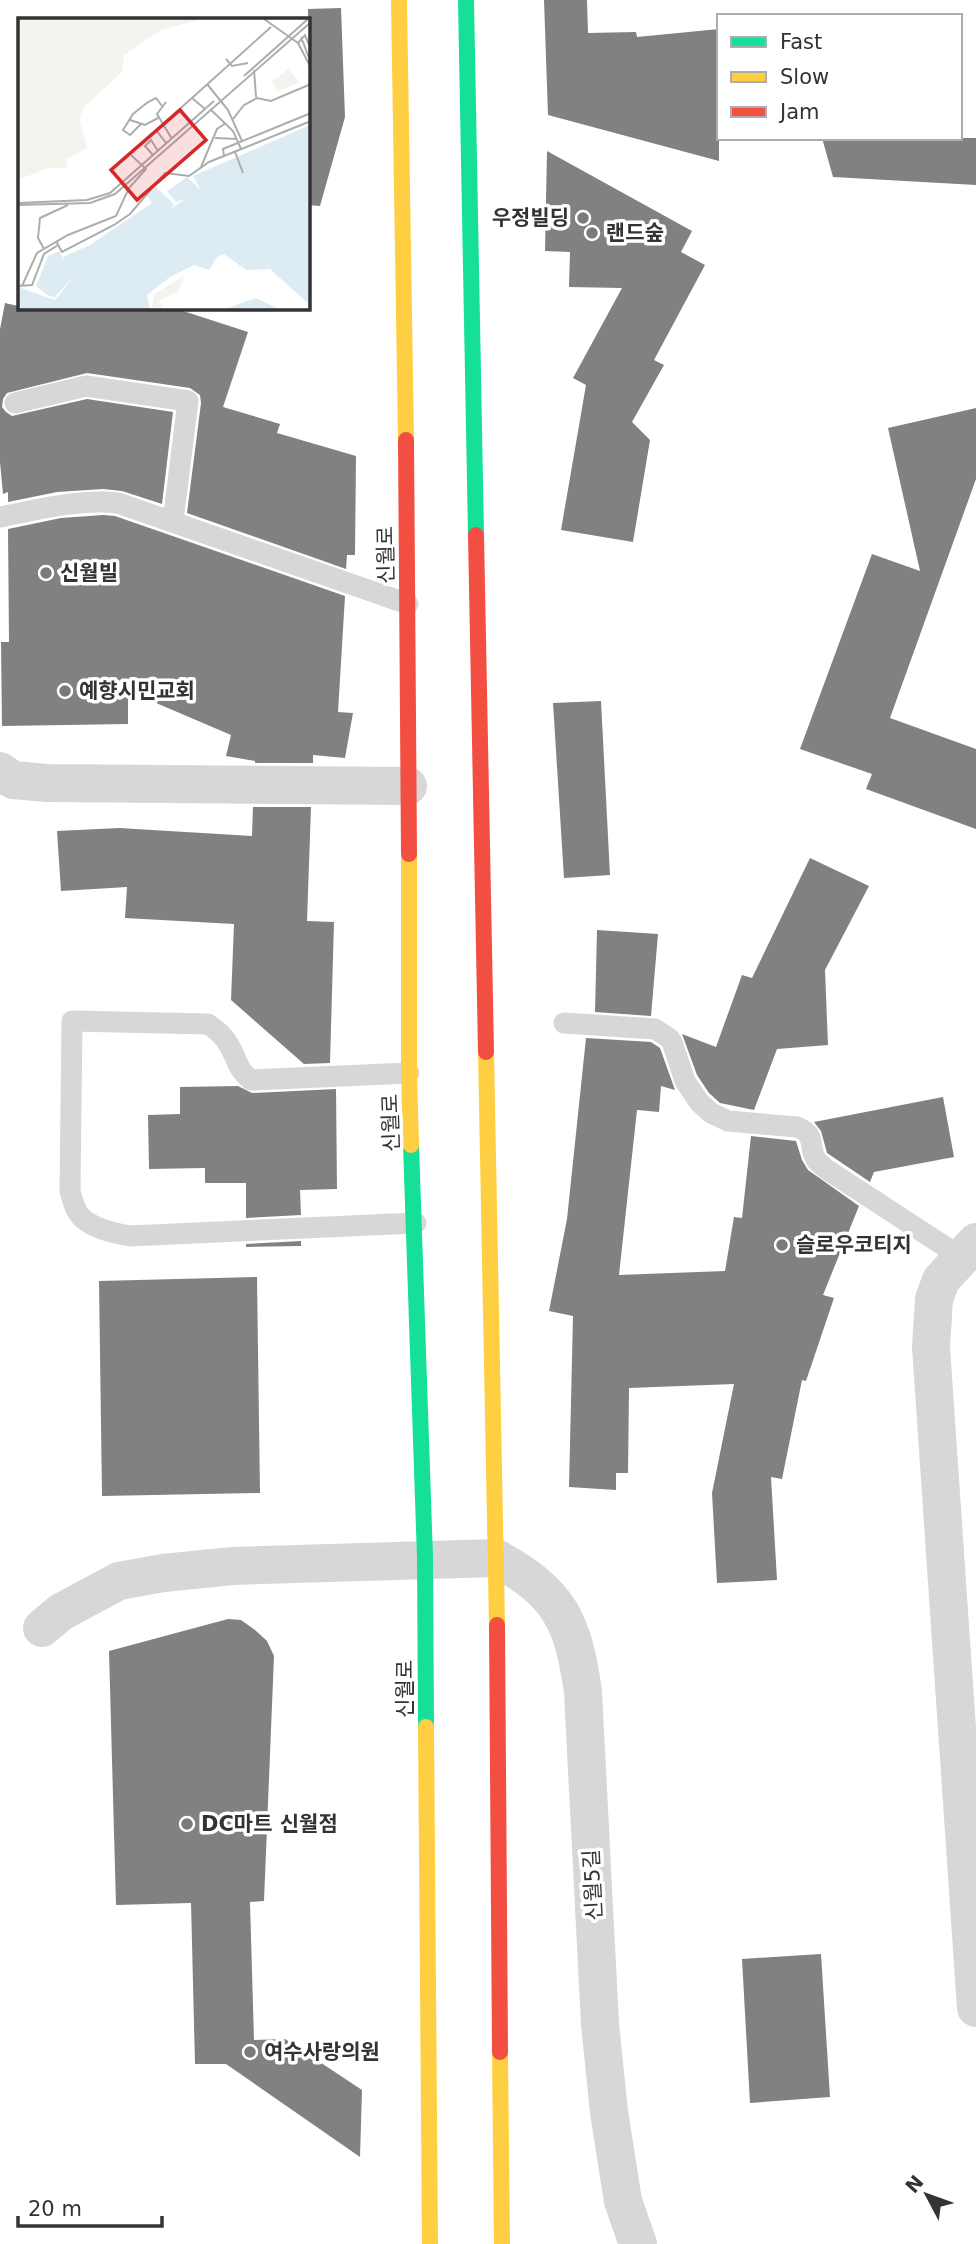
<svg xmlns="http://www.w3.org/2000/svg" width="976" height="2244" viewBox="0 0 976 2244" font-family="'DejaVu Sans','Noto Sans KR',sans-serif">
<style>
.building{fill:#818181}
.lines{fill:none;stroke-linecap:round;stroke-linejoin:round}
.lane{stroke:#d7d7d7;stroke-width:21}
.street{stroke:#d7d7d7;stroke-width:38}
.fast{stroke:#16e098;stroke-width:16}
.slow{stroke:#ffcf43;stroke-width:16}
.jam{stroke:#f24e42;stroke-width:16}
.poi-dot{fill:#7a7a7a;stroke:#fff;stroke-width:2.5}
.labels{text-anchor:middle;stroke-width:7;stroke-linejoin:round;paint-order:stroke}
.poi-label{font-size:21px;font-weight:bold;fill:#333;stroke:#fff;text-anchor:start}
.street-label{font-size:21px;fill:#333;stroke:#fff}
.inset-river{fill:none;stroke:#ddebf3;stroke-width:3.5}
.inset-road{fill:none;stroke:#adadad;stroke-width:2}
.view{fill:#d62828;fill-opacity:0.15;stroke:#d62828;stroke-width:3.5}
.inset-edge{fill:none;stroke:#333;stroke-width:3.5}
</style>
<rect width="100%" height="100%" fill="#fff"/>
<path class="building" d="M544,0H587L588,33L636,32L637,37L719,29V161L548,115Z
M341,8L345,117L320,206L308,205V9Z
M822,138H976V185L833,177Z
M547,151L692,231L681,252L705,265L654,360L664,365L632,422L650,440L633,542L561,530L586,385L573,378L622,288L569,287L570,252L545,251Z
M19,302V308H174L248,332L223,407L280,424L277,433L356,456L355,555H347L346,569L187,513L201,403L200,395L190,388L87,373L7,393L3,399L2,407L6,412L12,416L87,399L173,412L162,504L122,491L103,489L57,492L8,502V492L3,494L0,462V329L5,303L18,306Z
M976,408V479L890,718L976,749V829L866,789L872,774L800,749L872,554L920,571L888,428Z
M103,515L115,516L345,596L338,712L353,713L345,758L313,755V763H255V761L226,756L231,735L128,691V724L2,726L1,642H9L8,529L61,518Z
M601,701L610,875L564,878L553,703Z
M253,807H311L307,921L334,922L330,1063L304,1064L231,1000L234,924L125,918L127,887L61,891L57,831L119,828L252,836Z
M810,858L869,886L825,970L828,1045L777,1049L754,1110L720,1103L709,1093L697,1075L682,1034L716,1047L742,975L752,978Z
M597,930L658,934L651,1016L595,1012Z
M586,1038L651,1042L660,1048L675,1090L661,1086L659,1112L637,1110L619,1275L725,1271L734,1217L742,1218L751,1136L796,1141L802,1160L808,1170L859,1206L823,1295L834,1298L806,1381L802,1380L782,1479L771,1477L777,1580L717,1583L712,1493L734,1384L629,1388L628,1473H616V1490L569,1487L573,1316L549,1311L567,1219Z
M238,1086L252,1093L336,1089L337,1189L300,1190L301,1215L246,1218V1183H205V1168L149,1169L148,1115L180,1114V1087Z
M943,1097L954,1157L874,1172L870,1182L827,1153L821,1131L814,1122Z
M301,1241V1246L246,1247V1244Z
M257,1277L260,1493L102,1496L99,1281Z
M228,1619L241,1620L255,1630L267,1641L274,1656L264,1901L250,1902L254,2040L285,2039L362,2090L360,2157L226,2064H195L191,1903L116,1905L109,1651Z
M821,1954L830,2097L750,2103L742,1959Z"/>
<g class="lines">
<path class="lane" d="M15,403L86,386L188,401L173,521
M0,517C40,509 78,499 118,503L408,604
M564,1023L655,1029L669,1038L672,1042L685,1081L699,1102L711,1113L728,1121L797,1127C818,1135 807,1147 817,1161C820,1164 823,1166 826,1169L961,1257
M409,1073L251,1080C236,1068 238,1060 229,1045C224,1036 217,1030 208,1024L72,1021L70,1191C72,1198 74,1207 78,1213C88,1228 113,1233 130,1236L416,1223"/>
<path class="street" d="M0,771L13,780L47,783L408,786
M976,1242L941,1280L934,1299L931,1347L976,2008
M42,1628L61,1612L119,1581L163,1573L233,1566L496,1558C560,1593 573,1621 583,1692L600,2024L609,2112L623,2201L638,2244"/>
<path class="fast" d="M466,0L476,535
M411,1145L425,1558L426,1727"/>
<path class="slow" d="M399,0L406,440
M409,854V1073L411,1145
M486,1052L497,1625
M426,1727L430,2244
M500,2052L502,2244"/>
<path class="jam" d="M406,440L409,854
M476,535L486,1052
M497,1625L500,2052"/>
</g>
<g class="poi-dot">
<circle cx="583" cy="218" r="7"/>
<circle cx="592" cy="233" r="7"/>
<circle cx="46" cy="573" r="7"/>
<circle cx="65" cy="691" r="7"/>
<circle cx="782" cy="1245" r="7"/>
<circle cx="187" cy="1824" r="7"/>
<circle cx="250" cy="2052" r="7"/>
</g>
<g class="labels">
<g class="poi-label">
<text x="569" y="225" text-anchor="end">우정빌딩</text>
<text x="606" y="240">랜드숲</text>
<text x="60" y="580">신월빌</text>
<text x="79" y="698">예향시민교회</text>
<text x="796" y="1252">슬로우코티지</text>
<text x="201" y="1831">DC마트 신월점</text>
<text x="264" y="2059">여수사랑의원</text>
</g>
<g class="street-label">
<text transform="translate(386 555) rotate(-91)" y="7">신월로</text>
<text transform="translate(391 1123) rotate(-92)" y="7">신월로</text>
<text transform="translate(405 1689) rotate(-90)" y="7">신월로</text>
<text transform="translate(593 1885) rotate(-93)" y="7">신월5길</text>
</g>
</g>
<g transform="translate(18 18)">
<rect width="292" height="292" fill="#fff"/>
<path d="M0,1H176L181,2L143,12L106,37L104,54L66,89L61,100L69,130L49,141V149L27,151L0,162ZM270,51L282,64L259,74L254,64ZM166,258L161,273L141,283L145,292L134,290L136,276Z" fill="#f1f5ed"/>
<path d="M292,107V287L252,251L228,252L206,236L199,239L191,252L176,247L152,259L129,277L132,292H0V269L37,282L59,255L36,280L28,276L18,268L30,238L41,233L48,247L45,239L72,227L134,185L128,176L138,169L156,186L153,191L167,181L158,184L149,173L169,159L183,172L175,158ZM238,280L263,292H191L207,291Z" fill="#ddebf3"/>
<path class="inset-river" d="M111,292L123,240L214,183L225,156"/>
<path class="inset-road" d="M246,1L280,25M283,19L293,45M280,25L293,50M280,25L287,17L293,31M208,41L214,48L230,45M236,52L238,79M226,58L290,1M189,66L210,92L224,123M148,84L139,96L154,121M187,91L174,80L253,9M192,91L215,113L223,131M215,101L226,87L239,80L253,83L293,66M112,102L127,107L140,100M123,106L112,117L105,112L115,96L130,84L138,80L144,88M197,120L219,121M149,126L138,112L174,80M217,134L225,155M135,137L127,128L133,122L140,133M206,138L205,131L293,95M183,149L199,111L208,105M0,185L69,182L92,175L196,83M0,187L72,185L97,176L293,4M38,223L44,234L96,207L112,196L147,155L171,158L191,144L293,103M26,231L20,220L22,200L50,187M0,268L14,267L26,236L40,227M4,268L19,235L50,217L98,198L111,170L128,151L113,137"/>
<path class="view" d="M162,92L188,122L119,182L93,152Z"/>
<rect width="292" height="292" class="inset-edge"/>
</g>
<rect x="717" y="14" width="245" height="126" fill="#ffffff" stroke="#adadad" stroke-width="2"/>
<rect x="731" y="37" width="35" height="10" fill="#16e098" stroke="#adadad" stroke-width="2"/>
<text x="780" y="49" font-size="21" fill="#333333">Fast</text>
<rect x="731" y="72" width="35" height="10" fill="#ffcf43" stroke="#adadad" stroke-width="2"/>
<text x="780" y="84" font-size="21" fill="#333333">Slow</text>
<rect x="731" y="107" width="35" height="10" fill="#f24e42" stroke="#adadad" stroke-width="2"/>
<text x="780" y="119" font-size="21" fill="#333333">Jam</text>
<g transform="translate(927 2195) rotate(311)" stroke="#ffffff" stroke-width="5" paint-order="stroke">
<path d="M0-5L12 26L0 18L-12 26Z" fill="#333333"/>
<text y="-10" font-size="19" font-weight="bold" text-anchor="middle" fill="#333333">N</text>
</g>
<path d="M18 2216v10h144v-10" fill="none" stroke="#333333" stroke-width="3.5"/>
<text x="28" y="2216" font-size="21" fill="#333333" stroke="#ffffff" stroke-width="5" paint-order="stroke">20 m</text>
</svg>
